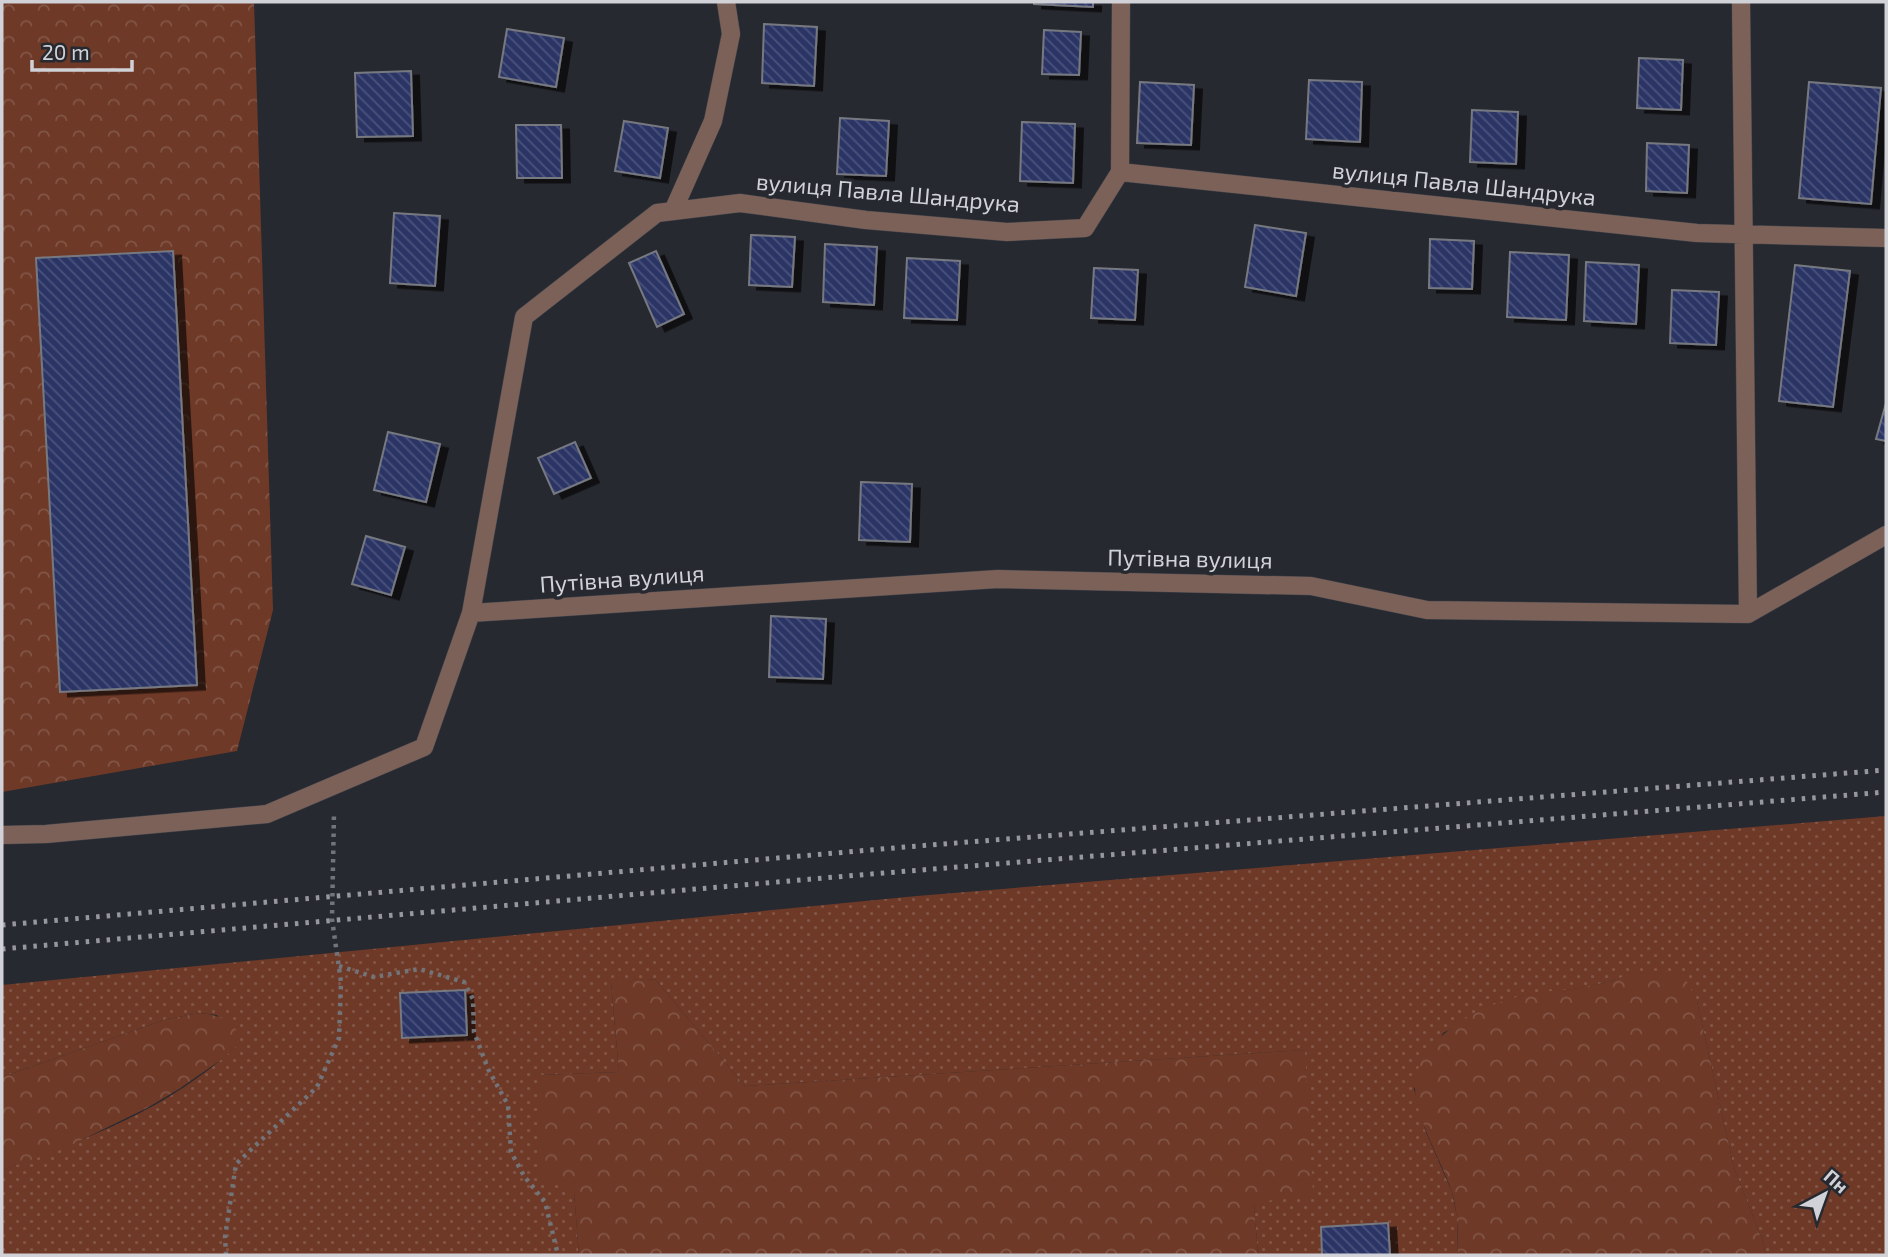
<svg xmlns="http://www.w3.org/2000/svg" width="1888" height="1257" viewBox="0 0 1888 1257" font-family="'Exo 2',sans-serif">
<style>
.grass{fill:url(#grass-dots)}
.forest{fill:url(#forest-crowns)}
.building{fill:url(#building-back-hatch);stroke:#777981;stroke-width:2;filter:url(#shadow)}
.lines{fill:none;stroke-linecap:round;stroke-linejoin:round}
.minor-casing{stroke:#42444b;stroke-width:19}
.path{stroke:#72747a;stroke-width:4.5;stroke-dasharray:3.5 5;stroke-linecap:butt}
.minor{stroke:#7c6159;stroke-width:18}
.rail{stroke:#96989d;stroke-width:5;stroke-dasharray:3.5 7;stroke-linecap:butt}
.labels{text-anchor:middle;stroke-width:7;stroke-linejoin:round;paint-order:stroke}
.street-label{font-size:23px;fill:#d1d2d7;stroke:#272930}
</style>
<defs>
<pattern id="grass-dots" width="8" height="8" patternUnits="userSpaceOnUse" patternTransform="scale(1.75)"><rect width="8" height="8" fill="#6f3927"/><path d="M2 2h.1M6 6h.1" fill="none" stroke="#825546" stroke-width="1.8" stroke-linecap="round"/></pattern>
<pattern id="forest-crowns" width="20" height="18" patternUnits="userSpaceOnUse" patternTransform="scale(1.75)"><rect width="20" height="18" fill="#6f3927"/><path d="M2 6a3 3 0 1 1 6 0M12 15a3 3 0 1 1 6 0" fill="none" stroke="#825546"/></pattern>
<pattern id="building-back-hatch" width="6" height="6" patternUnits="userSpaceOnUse" patternTransform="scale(1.75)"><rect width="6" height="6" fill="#2c3666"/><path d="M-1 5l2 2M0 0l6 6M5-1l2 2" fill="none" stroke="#4a527b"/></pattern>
<filter id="shadow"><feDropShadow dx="8" dy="4.5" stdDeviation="0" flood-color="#0009"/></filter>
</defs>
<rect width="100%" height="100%" fill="#272930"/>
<path class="grass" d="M1886,816V1255H1766L1763,1242L1734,1168L1697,1001L1639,973L1588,987L1521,996L1487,1009L1443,1033L1414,1089L1425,1130L1452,1192L1457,1217L1458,1255H1258L1254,1203L1305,1050L745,1086L655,979L611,984L619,1072L540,1075L574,1192L579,1255H2V1170C83,1141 173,1107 236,1046L217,1015L200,1013L167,1019L2,1077V985L917,896Z"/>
<path class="forest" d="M2,2H254L273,610L237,751L2,792Z
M1673,971L1685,978L1697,1001L1734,1168L1763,1242L1766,1255H1458C1458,1234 1458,1213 1452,1192C1442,1162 1415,1118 1415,1087C1415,1039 1481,1005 1521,996C1544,990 1568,991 1590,986C1606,983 1621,977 1636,973C1648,971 1661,972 1673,971Z
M655,979L745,1086L1305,1050L1313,1194L1254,1203L1258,1255H579L574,1192L540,1178V1075L619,1072L611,983Z
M200,1013C217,1015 231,1019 240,1035L236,1046L225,1057L179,1089L147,1108L63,1149L2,1170V1077L167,1019Z"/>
<path class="building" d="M1034,2H1093V7L1034,4Z
M764,24L817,27L814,86L762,83Z
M507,29L564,38L556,87L499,77Z
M1044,30L1081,32L1079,75L1042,74Z
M1639,58L1683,60L1681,110L1637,108Z
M411,71L413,136L357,137L355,73Z
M1309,80L1362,82L1360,142L1306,139Z
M1140,82L1194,85L1191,145L1137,143Z
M1809,82L1881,88L1871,204L1799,198Z
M1472,110L1518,112L1516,164L1470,162Z
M840,118L889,121L886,176L837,174Z
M624,121L668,128L660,178L615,171Z
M1022,122L1075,124L1073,183L1020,181Z
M516,125H561L562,178H517Z
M1647,143L1689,145L1687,193L1646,191Z
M394,213L440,216L435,286L390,283Z
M1255,225L1306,233L1296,296L1245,287Z
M751,235L795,237L792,287L749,285Z
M1430,239L1474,241L1472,289L1429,288Z
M825,244L877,247L874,305L823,302Z
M173,251L197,685L60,692L36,258Z
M656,251L684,314L657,327L629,263Z
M1510,252L1569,255L1566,320L1507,317Z
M907,258L960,261L957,320L904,318Z
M1586,262L1639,265L1636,324L1584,321Z
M1795,265L1850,271L1833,407L1779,401Z
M1094,268L1138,270L1135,320L1091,318Z
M1672,290L1719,292L1716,345L1670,343Z
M1886,403V441L1876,439Z
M388,432L440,444L426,502L374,490Z
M575,442L591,478L554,494L538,458Z
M861,482L912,484L910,542L859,540Z
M366,536L405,547L391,595L352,584Z
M771,616L826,619L823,679L769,677Z
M465,990L467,1035L402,1038L400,993Z
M1388,1223L1390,1255H1322L1321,1227Z"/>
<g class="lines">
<defs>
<path id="minor" d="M1741,2L1748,614
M1120,172L1121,2
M673,211L713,121L731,34L726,2
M471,613L998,579L1311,586L1427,610L1748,614L1886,535
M2,835L46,834L267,814L424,747L471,613L524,317L657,213L740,203L866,220L1007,232L1085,228L1120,172L1697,233L1886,238"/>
</defs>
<use href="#minor" class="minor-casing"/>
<path class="path" d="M339,966L374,977L419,969L464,982L473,999L474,1032L488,1069L508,1105L511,1152L524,1176L545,1202L558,1255
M226,1255L225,1237L236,1164L317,1087L339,1038L341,982L332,919L334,813"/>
<use href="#minor" class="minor"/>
<path class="rail" d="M2,925L905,847L1886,770
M2,949L847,876L1886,792"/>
</g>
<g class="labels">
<g class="street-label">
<text transform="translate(1464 184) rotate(6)" y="8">вулиця Павла Шандрука</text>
<text transform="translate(888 193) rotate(5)" y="8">вулиця Павла Шандрука</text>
<text transform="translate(1190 559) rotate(1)" y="8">Путівна вулиця</text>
<text transform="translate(622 579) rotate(-4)" y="8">Путівна вулиця</text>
</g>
</g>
<rect width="1888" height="1257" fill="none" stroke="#d1d2d7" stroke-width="7"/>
<g transform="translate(1825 1194) rotate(41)" stroke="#272930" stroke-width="5" paint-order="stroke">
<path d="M0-5L12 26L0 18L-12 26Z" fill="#d1d2d7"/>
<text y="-10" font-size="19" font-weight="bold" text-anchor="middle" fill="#d1d2d7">Пн</text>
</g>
<path d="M32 60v10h100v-10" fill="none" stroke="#d1d2d7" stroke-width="3.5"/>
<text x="42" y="60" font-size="21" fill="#d1d2d7" stroke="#272930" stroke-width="5" paint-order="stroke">20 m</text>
</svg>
